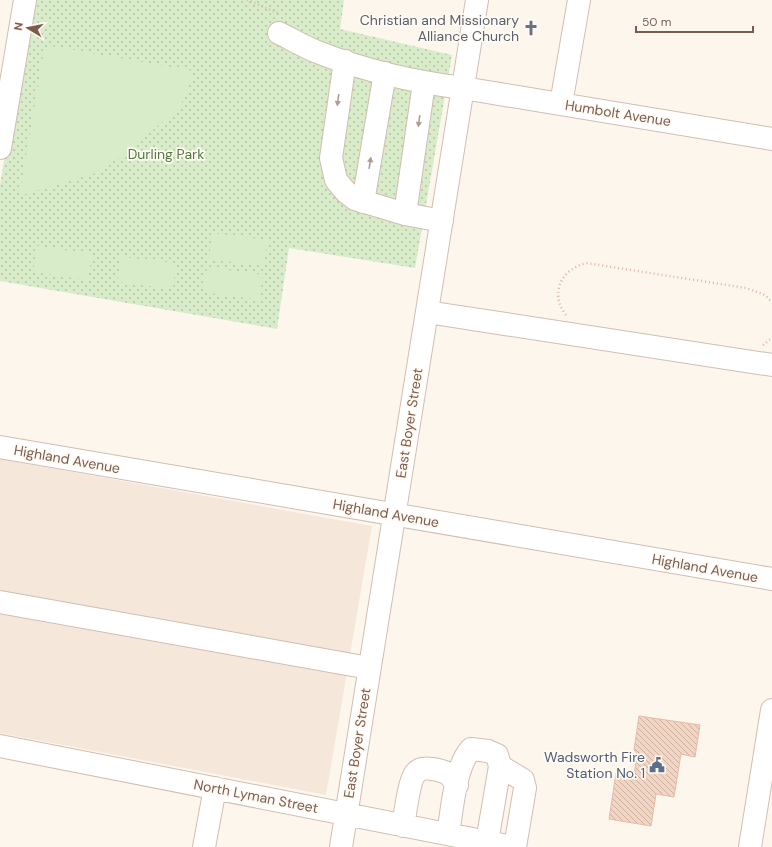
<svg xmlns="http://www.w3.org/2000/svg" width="772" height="847" viewBox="0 0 772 847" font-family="'DM Sans',sans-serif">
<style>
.residential{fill:#f5e8da}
.grass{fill:url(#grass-dots)}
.garden{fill:#d8ecc9}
.building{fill:url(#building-back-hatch);stroke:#e6bba3}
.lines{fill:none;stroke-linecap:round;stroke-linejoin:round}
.minor-casing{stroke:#d1beb0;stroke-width:24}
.path{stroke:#d9b8a5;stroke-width:2.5;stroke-dasharray:1 3;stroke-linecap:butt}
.minor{stroke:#fff;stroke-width:22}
.oneway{fill:#af9d94}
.labels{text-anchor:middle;stroke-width:3.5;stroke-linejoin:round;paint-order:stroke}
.worship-label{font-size:14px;fill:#5b616d;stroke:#fffaf3;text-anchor:end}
.street-label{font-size:14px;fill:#7a5c4d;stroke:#fffaf3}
.park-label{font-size:14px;fill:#537a41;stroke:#fffaf3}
.service-label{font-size:14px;fill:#4e5e75;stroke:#fffaf3;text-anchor:end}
</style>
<defs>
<pattern id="grass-dots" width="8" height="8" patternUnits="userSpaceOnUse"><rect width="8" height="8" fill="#d8ecc9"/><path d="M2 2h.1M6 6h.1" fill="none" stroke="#b4c2a5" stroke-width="1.8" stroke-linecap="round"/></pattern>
<pattern id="building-back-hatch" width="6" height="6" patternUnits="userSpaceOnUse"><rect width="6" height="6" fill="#f3d5c3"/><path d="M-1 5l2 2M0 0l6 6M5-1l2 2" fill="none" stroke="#cab0a1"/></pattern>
</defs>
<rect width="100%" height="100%" fill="#fdf6ec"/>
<path class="residential" d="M0,459L372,526L326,795L0,733Z"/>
<path class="grass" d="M31,0H344L340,29L452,55L415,268L289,248L277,329L0,281V185Z"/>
<path class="garden" d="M51,46L194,71L180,108L119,158L93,174L19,196L44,50Z
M212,233L268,240L264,266L209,259Z
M37,246L92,254L88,280L33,272Z
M121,257L176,263L173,289L117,282Z
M207,267L263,275L259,300L203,292Z"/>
<path class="building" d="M639,716L700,725L695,757L681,754L674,797L656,794L651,826L609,819L616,773L634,776L637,753L634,750Z"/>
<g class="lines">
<defs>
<path id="minor" d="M279,33C293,40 306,48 320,53C366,71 415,82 463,88L772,139
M345,61L331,158L336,180L346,192L355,199L405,214L442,221
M561,104L579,0
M0,148L25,0
M363,202L385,73
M405,214L424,83
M427,312L772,365
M0,447L772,579
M0,602L369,668
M0,746L513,847
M500,766L523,780L525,788L515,847
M403,826C405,815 409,781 415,774C419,768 426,768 432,769C446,771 449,773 457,785
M448,834C452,811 455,766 471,749L488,751L497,755L500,766L487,842
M204,847L215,788
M341,847L477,0
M750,847L772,710"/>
</defs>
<use href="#minor" class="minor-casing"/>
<path class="path" d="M247,0L280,14
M566,315C549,293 561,270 586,263L746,288L765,295L772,302
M763,345L772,338"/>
<use href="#minor" class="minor"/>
</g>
<defs><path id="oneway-solid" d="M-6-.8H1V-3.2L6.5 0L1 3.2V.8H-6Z"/></defs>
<g class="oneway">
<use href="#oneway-solid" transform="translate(338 100) rotate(98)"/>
<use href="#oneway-solid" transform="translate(419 121) rotate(98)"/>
<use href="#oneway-solid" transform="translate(370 163) rotate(-81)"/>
</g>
<defs>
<symbol id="church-bare" viewBox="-9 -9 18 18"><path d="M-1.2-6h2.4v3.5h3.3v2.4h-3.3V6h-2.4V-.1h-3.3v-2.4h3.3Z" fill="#6b7280" stroke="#fffaf3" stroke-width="2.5" paint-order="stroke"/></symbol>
<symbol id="civic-bare" viewBox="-9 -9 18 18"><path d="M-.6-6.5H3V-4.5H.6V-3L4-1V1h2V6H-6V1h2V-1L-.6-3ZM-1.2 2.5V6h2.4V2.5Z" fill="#5c6f8a" stroke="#fffaf3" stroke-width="2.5" paint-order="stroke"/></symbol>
</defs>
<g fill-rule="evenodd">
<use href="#church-bare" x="520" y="17" width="22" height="22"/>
<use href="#civic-bare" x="646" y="754" width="22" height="22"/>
</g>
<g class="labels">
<g class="worship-label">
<text x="519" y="25">Christian and Missionary<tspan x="519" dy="16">Alliance Church</tspan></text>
</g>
<g class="street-label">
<text transform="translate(618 113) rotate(9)" y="5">Humbolt Avenue</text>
<text transform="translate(409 423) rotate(-81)" y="5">East Boyer Street</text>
<text transform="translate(67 459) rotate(10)" y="5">Highland Avenue</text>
<text transform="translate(386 513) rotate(10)" y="5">Highland Avenue</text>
<text transform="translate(705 568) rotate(10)" y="5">Highland Avenue</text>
<text transform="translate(357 743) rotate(-81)" y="5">East Boyer Street</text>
<text transform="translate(256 796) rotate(11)" y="5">North Lyman Street</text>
</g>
<g class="park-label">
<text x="166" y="159">Durling Park</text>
</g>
<g class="service-label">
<text x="645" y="762">Wadsworth Fire<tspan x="645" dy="16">Station No. 1</tspan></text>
</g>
</g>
<g transform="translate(28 28) rotate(280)" stroke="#fffaf3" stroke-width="3" paint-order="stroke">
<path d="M0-3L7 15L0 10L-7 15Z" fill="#7a5c4d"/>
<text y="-6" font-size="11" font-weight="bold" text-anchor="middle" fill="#7a5c4d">N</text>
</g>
<path d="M636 26v6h117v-6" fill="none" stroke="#7a5c4d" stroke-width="2"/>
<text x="642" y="26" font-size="12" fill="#7a5c4d" stroke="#fffaf3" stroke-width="3" paint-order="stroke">50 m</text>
</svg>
